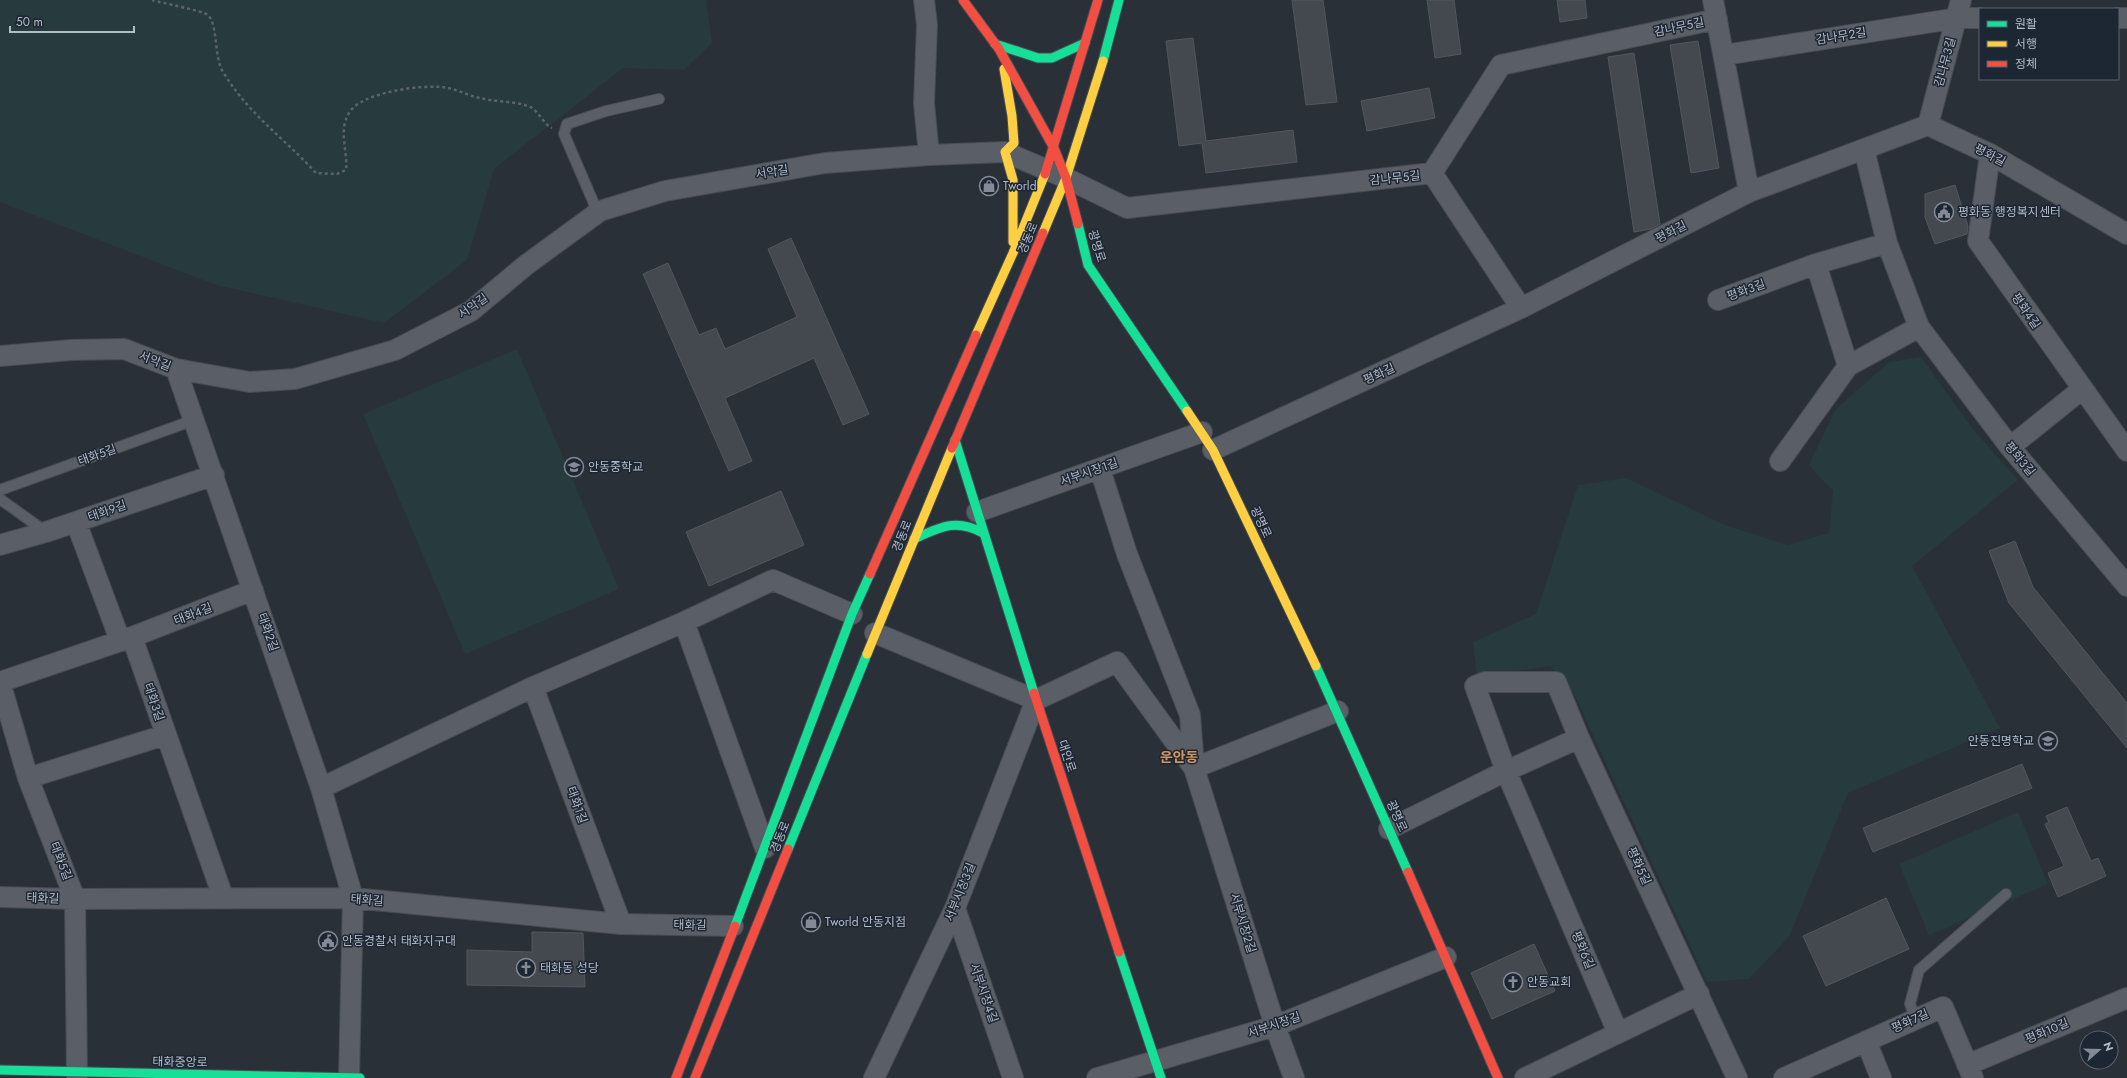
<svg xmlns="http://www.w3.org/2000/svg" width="2127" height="1078" viewBox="0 0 2127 1078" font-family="Jost,'Noto Sans KR',sans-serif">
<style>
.green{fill:#273a3e}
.building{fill:#444950;stroke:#52575f}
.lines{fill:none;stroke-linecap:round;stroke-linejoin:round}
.lane-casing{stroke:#484c53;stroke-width:12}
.street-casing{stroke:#484c53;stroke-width:22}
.fast-casing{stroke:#484c53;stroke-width:11}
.slow-casing{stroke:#484c53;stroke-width:11}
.jam-casing{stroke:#484c53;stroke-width:11}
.path{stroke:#5d636a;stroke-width:2.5;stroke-dasharray:3 3;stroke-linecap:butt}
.lane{stroke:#5a5e66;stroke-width:10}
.street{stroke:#5a5e66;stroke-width:20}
.fast{stroke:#16e098;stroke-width:9}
.slow{stroke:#ffcf43;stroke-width:9}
.jam{stroke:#f24e42;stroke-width:9}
.labels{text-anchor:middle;stroke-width:3;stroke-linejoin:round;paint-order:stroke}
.street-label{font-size:12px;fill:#b4bcc9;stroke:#1d2633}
.poi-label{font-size:12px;fill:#b4bcc9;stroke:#1d2633;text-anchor:start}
.quarter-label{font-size:14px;font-weight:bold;fill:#d59563;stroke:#1d2633}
</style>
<rect width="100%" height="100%" fill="#2a3038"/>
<path class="green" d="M0,0H706L712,43L684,70L623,68L494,169L467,260L384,323L216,285L0,202Z
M517,349L619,589L465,654L363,414Z
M1921,357L1972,428L2018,480L1912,566L2000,728L1848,793L1789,937L1749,979L1707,982L1575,696L1550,666L1477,677L1473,642L1536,614L1578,485L1626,478L1725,525L1787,545L1829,533L1833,491L1809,465L1835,410L1889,362Z
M2018,812L2048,884L1929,935L1899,864Z"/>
<path class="building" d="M1292,0H1323L1337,102L1306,105Z
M1427,0H1454L1461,54L1435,58Z
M1557,0H1585L1587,18L1560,22Z
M1193,38L1206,141L1293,130L1297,162L1206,173L1202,143L1179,146L1166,41Z
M1698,41L1719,168L1691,173L1670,45Z
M1634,53L1660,224L1651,229L1634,232L1608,57Z
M1429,88L1435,118L1367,131L1361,101Z
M1955,185L1968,226L1967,234L1935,244L1925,217V194Z
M791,238L869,414L843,425L814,358L725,398L752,461L729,471L643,274L668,263L699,335L716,328L725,349L797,317L768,249Z
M781,491L804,545L709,586L686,532Z
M2015,541L2033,587L2127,703V748L2009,603L1989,551Z
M2022,764L2032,788L1873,852L1863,828Z
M2067,807L2091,861L2098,858L2106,876L2058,897L2048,873L2064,866L2045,824L2049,822L2046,816Z
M1886,898L1909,949L1826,986L1803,936Z
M532,932L583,933L585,987L467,985V950L532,952Z
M1534,944L1555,991L1492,1019L1471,973Z"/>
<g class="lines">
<defs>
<path id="lane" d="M598,213L564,134L567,124L606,111L659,99
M0,490L194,420
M0,499L46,532
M1916,1019L1910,1004L1919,970L2006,894"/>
<path id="street" d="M924,0L927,25L924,103L929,155
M1713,0L1749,192
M2118,18H2127
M1724,55L1958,18H1980
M1928,125L1961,0
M1864,149L1887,243L1919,327
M1990,154L1978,241L2127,451
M1432,173L1521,308
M1816,264L1848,366
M1718,300L1816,264L1887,243
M0,356L71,350L124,349L176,369L250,382L295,379L395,350L471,311L526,265L600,211L665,191L825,163L929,155L1005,152L1066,178L1127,208L1432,173L1501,65L1717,19
M176,369L321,788L353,898L349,1078
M2010,447L2081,390
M1213,450L1521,308L1749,192L1928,125L1990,154L2127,234
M1780,461L1848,366L1919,327L2010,447L2127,586
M1100,469L1127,554L1190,715L1194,768L1338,711
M977,512L1202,432
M76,522L120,640
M0,545L46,532L214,475
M684,622L765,848
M875,633L1036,700
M132,637L253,590
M0,682L132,637L223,897
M0,682L28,778L75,899L77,1078
M533,687L621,924
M1036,700L1117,662L1194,768L1275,1026L1294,1078
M28,778L165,735
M321,788L533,687L684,622L773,580L852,614
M1389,829L1506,771L1579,738
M0,897L75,899L353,898L621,924L733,926
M955,908L1013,1078
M1618,1033L1506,771L1475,686L1485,682H1556L1579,738L1737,1078
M1866,1041L1881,1078
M1967,1065L2127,998
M874,1078L955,908L1036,700
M1097,1078L1275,1026L1446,957
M1525,1078L1699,994
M1784,1078L1943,1007L1973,1078"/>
<path id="fast" d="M995,44L1038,58H1052L1085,43
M1103,61L1119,0
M1078,224L1088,265L1187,411
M955,440L1034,693
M914,539C940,527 956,518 983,533
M1316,666L1408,872
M788,849L867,654
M735,926L852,614L870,574
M1119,952L1161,1078
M0,1070L360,1078"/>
<path id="slow" d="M1004,69L1012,116L1014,143L1005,152L1013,180V242
M1043,233L1066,178L1103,61
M976,335L1013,253L1045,174
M1187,411L1213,450L1316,666
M867,654L952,448"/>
<path id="jam" d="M963,0L999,49L1054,148L1066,178L1078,224
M1045,174L1098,0
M952,448L1043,233
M870,574L976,335
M1034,693L1119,952
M1408,872L1498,1078
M676,1078L735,926
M695,1078L788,849"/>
</defs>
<use href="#lane" class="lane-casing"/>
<use href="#street" class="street-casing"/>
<use href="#fast" class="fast-casing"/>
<use href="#slow" class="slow-casing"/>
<use href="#jam" class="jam-casing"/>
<path class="path" d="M152,0C162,3 203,11 208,15C218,25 214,55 222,70C246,112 284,138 316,173L337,174L346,170C348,151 338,131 349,113C360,92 427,83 448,88C459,90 469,96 480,98C495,102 513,101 528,106C539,110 542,123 552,128"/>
<use href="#lane" class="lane"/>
<use href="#street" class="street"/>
<use href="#fast" class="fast"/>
<use href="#slow" class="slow"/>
<use href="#jam" class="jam"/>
</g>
<defs>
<symbol id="shop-ring" viewBox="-11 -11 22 22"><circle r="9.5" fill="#1d2633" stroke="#848b96" stroke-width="1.5"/><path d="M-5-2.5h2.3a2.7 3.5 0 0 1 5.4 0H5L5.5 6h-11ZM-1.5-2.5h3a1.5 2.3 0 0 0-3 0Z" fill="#848b96"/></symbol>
<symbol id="civic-ring" viewBox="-11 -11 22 22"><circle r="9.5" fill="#1d2633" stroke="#848b96" stroke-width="1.5"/><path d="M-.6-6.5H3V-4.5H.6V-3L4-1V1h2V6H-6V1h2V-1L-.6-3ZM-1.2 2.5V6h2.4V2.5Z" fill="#848b96"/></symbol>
<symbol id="school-ring" viewBox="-11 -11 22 22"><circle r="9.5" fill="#1d2633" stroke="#848b96" stroke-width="1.5"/><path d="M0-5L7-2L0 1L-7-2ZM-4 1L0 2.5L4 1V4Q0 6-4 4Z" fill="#848b96"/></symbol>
<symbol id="church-ring" viewBox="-11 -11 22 22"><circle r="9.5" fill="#1d2633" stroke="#848b96" stroke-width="1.5"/><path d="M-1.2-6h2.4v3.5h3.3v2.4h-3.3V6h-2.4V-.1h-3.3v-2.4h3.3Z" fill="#848b96"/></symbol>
</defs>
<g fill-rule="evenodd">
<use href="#shop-ring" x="978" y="175" width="22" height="22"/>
<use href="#civic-ring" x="1933" y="201" width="22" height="22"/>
<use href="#school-ring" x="563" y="456" width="22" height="22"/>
<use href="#school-ring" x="2037" y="730" width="22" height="22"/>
<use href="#shop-ring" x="800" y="911" width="22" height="22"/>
<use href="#civic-ring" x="317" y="930" width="22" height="22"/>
<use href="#church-ring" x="515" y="957" width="22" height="22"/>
<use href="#church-ring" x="1502" y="971" width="22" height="22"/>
</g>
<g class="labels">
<g class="street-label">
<text transform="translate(1679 27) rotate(-12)" y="4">감나무5길</text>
<text transform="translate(1841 36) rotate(-9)" y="4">감나무2길</text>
<text transform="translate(1945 62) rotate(-75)" y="4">감나무3길</text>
<text transform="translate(1990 155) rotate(27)" y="4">평화길</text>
<text transform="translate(772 172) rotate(-9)" y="4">서악길</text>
<text transform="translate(1395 178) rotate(-6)" y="4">감나무5길</text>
<text transform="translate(1671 232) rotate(-27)" y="4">평화길</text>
<text transform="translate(1028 238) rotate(-67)" y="4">경동로</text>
<text transform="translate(1097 246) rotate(73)" y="4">광명로</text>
<text transform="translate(1746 290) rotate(-20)" y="4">평화3길</text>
<text transform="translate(473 306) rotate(-35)" y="4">서악길</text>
<text transform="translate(2026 311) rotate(55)" y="4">평화4길</text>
<text transform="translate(155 361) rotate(21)" y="4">서악길</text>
<text transform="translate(1379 374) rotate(-25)" y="4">평화길</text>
<text transform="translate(97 455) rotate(-20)" y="4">태화5길</text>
<text transform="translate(2020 459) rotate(50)" y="4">평화3길</text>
<text transform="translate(1089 472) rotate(-19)" y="4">서부시장1길</text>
<text transform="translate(107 511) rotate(-19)" y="4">태화9길</text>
<text transform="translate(1261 522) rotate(65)" y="4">광명로</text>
<text transform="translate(902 536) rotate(-68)" y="4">경동로</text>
<text transform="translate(193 614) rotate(-21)" y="4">태화4길</text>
<text transform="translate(268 632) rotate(71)" y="4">태화2길</text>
<text transform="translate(154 702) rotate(71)" y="4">태화3길</text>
<text transform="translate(1067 756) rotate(72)" y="4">대안로</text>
<text transform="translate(577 805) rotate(70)" y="4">태화1길</text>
<text transform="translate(1397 816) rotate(66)" y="4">광명로</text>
<text transform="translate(780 837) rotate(-68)" y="4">경동로</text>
<text transform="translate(61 861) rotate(69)" y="4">태화5길</text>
<text transform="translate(1639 866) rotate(65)" y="4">평화5길</text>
<text transform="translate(960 892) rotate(-68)" y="4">서부시장3길</text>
<text transform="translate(43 898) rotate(2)" y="4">태화길</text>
<text transform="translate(367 900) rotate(4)" y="4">태화길</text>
<text transform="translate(1243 923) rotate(73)" y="4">서부시장2길</text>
<text transform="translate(690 925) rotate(1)" y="4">태화길</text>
<text transform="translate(1583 950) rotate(67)" y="4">평화6길</text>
<text transform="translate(984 993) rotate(71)" y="4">서부시장4길</text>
<text transform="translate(1910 1021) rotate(-24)" y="4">평화7길</text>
<text transform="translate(1274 1025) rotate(-19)" y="4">서부시장길</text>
<text transform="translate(2047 1031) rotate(-23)" y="4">평화10길</text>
<text transform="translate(180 1062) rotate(1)" y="4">태화중앙로</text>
</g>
<g class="poi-label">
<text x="1003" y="190">Tworld</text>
<text x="1958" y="216">평화동 행정복지센터</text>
<text x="588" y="471">안동중학교</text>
<text x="2034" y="745" text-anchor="end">안동진명학교</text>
<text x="825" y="926">Tworld 안동지점</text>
<text x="342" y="945">안동경찰서 태화지구대</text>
<text x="540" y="972">태화동 성당</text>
<text x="1527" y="986">안동교회</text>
</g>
<g class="quarter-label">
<text x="1179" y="762">운안동</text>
</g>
</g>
<rect x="1979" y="8" width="140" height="72" fill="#1d2633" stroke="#59626f"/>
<rect x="1987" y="21" width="20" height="6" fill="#16e098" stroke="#59626f"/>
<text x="2015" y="28" font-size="12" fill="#b4bcc9">원활</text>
<rect x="1987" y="41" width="20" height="6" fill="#ffcf43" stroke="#59626f"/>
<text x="2015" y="48" font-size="12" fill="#b4bcc9">서행</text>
<rect x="1987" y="61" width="20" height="6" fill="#f24e42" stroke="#59626f"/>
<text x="2015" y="68" font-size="12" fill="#b4bcc9">정체</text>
<g transform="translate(2099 1050) rotate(70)"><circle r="19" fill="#1d2633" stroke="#59626f"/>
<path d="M0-3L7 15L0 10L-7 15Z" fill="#848b96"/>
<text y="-6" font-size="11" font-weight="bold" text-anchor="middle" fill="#b4bcc9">N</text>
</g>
<path d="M10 26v6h124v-6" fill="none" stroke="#b4bcc9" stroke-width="2"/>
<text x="16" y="26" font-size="12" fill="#b4bcc9" stroke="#1d2633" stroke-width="3" paint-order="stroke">50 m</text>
</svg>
